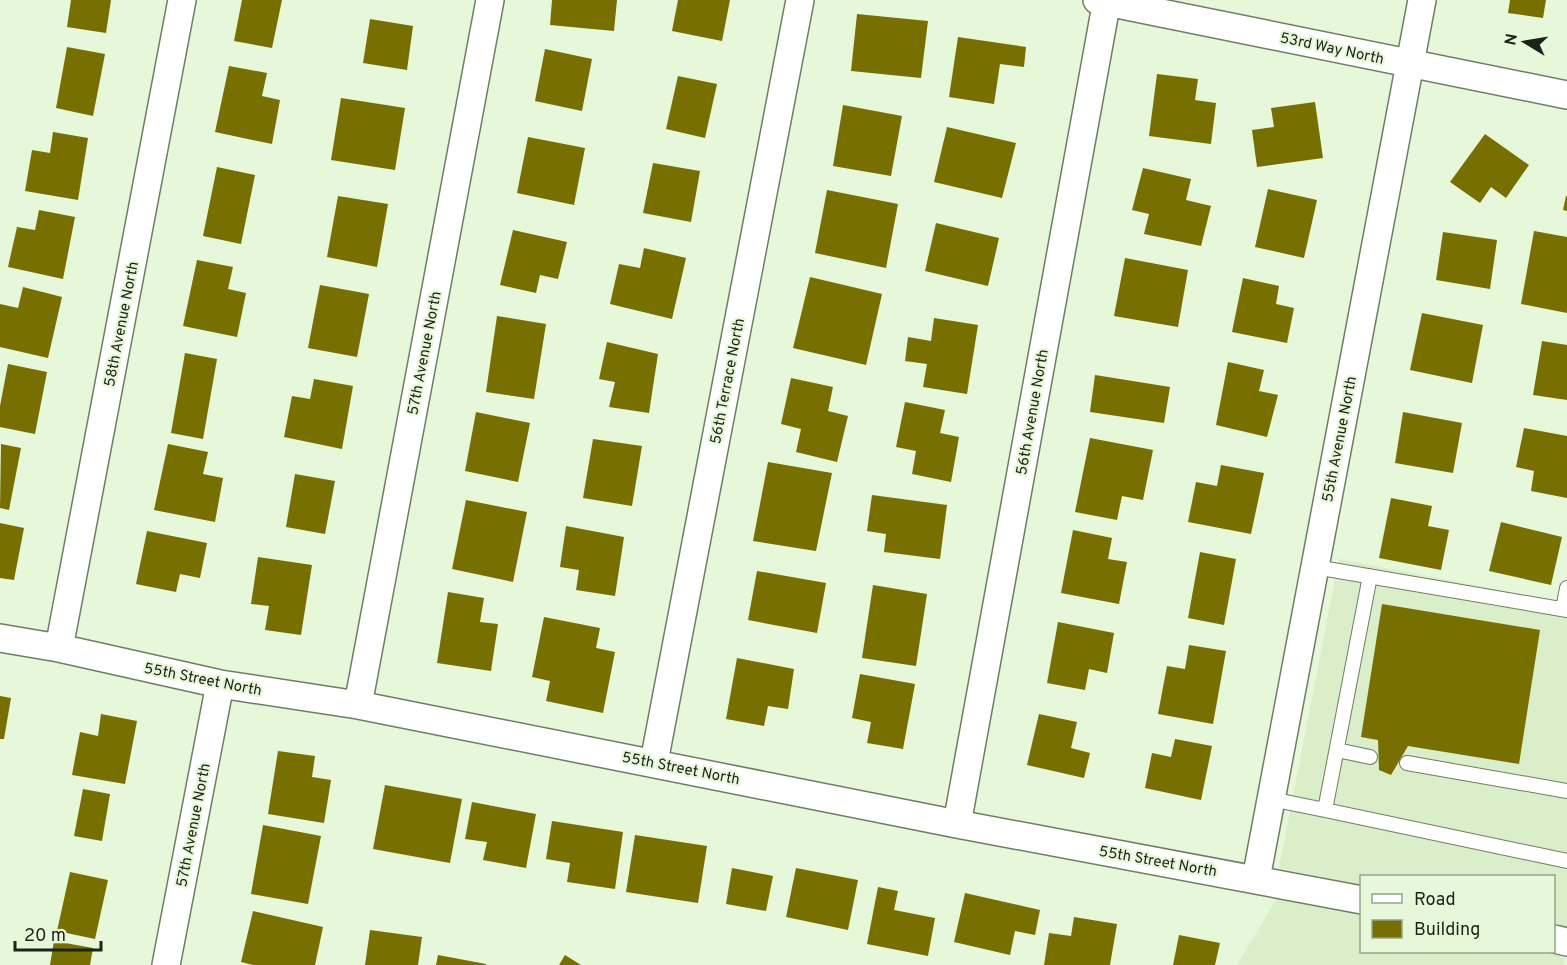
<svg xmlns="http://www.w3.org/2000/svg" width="1567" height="965" viewBox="0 0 1567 965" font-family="Overpass,sans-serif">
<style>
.built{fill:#daeec9}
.building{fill:#776f00}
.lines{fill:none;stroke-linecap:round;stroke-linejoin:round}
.service-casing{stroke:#6f7d63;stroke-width:16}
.minor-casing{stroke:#6f7d63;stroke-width:30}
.service{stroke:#fff;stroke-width:14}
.minor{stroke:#fff;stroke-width:27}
.labels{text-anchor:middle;stroke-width:4.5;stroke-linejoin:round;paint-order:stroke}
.street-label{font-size:15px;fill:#1d2318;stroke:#e7f8da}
</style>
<rect width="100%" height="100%" fill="#e7f8da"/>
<path class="built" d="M1339,559L1567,603V927L1554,924V876H1362L1361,885L1279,868Z
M1277,898L1361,915L1362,952H1540L1565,957L1564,965H1237Z"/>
<path class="building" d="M71,0H111L106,33L67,27Z
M242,0H282L272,48L234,41Z
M552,0H617L614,31L550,25Z
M678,0H730L722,41L672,31Z
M1510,0H1546L1543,18L1508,13Z
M857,14L928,21L921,78L851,71Z
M370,19L413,26L407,70L363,63Z
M958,37L1026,47L1024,67L1000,64L994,104L949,97Z
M67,47L105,54L93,116L56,108Z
M545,49L592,59L582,111L535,101Z
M229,66L267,73L262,96L280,100L272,144L215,132Z
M1157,74L1198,79L1195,100L1216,103L1211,144L1149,136Z
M678,76L717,84L705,138L666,129Z
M341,98L405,108L395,170L331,160Z
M1315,102L1323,158L1257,167L1252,130L1274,127L1271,108Z
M843,105L902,116L891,176L833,166Z
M947,127L1016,143L1002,198L934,182Z
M53,132L88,138L78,200L25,191L32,150L50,153Z
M1485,134L1529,165L1506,198L1491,187L1480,203L1450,182Z
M528,137L585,148L574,205L517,193Z
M653,163L700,171L691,222L643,213Z
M217,167L255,175L241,244L203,236Z
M1143,168L1191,179L1186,200L1211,206L1201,246L1144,234L1149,214L1132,210Z
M1268,189L1317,200L1304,258L1255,247Z
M827,190L898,204L886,268L815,253Z
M338,196L388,204L377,267L327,257Z
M1566,196H1567V211L1563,210Z
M39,210L75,217L63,279L8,267L17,227L35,230Z
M936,223L999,238L988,286L925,271Z
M513,230L567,242L558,279L540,275L536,293L500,285Z
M1534,231L1567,237V313L1521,304Z
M1443,232L1497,240L1490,289L1436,280Z
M644,248L686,258L672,319L610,304L619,264L640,268Z
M1125,258L1188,270L1178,327L1114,316Z
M197,260L233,267L228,289L246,293L237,337L183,326Z
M810,277L882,294L866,365L793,348Z
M1243,278L1279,286L1276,304L1294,308L1287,343L1232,332Z
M320,285L369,294L357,357L308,348Z
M23,287L62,297L48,358L0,347V304L18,308Z
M1422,313L1483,325L1472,383L1410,370Z
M497,316L546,324L534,399L486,392Z
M934,318L978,325L967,394L923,387L927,364L905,361L908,337L931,341Z
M1542,341L1567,345V400L1533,395Z
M607,342L658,354L649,413L609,407L615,382L599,379Z
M185,353L217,359L203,439L171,433Z
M1228,362L1264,370L1259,391L1278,395L1267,437L1216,425Z
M8,364L47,372L35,434L0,427V406Z
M1095,375L1170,387L1164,423L1090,412Z
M791,378L833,387L828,411L848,416L837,462L796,452L801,429L781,424Z
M314,379L353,386L342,449L284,437L292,396L310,399Z
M905,402L945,410L940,433L959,437L951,482L912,474L916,451L896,447Z
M476,412L530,423L518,482L465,471Z
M1403,412L1462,423L1453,473L1395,463Z
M1524,428L1567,436V498L1531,491L1534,471L1516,467Z
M1090,438L1153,450L1143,500L1122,496L1117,520L1075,512Z
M593,439L642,446L632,506L583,498Z
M1,444L21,448L9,510L0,508Z
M168,444L208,452L203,474L223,478L215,522L154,510Z
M768,462L832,473L816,551L753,541Z
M1221,465L1264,473L1251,534L1188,522L1196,482L1217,486Z
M295,474L335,481L325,534L286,527Z
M872,495L947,505L940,559L884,552L886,534L867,531Z
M1391,498L1432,506L1428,526L1449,530L1441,570L1379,558Z
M466,500L527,512L513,582L452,569Z
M1501,522L1562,537L1551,585L1489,571Z
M0,523L24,528L14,580L0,578Z
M566,526L624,537L615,596L576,590L579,570L560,567Z
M1073,530L1112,538L1108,559L1127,562L1119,604L1061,593Z
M147,531L207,543L200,578L180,574L176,592L136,584Z
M1200,552L1236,559L1224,625L1188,618Z
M258,557L312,565L301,635L265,630L269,606L251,604Z
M757,571L826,583L817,633L748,620Z
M873,585L927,594L916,666L862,658Z
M448,592L484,598L480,622L498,624L491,671L437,663Z
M1382,604L1540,630L1519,764L1408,746L1391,775L1379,770L1378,740L1361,737Z
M544,617L600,628L596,648L615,652L603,713L546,701L550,681L532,677Z
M1058,622L1114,633L1107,673L1089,669L1085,690L1047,683Z
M1189,645L1226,651L1213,724L1158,714L1167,666L1185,669Z
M737,658L794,669L788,709L768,706L764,726L726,719Z
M860,674L915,684L903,749L867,743L871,722L852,718Z
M0,696L11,698L4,739H0Z
M101,714L137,721L125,784L72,775L80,732L98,736Z
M1039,714L1077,722L1071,748L1090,753L1084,778L1027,765Z
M1175,739L1212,746L1201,800L1145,788L1152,753L1171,757Z
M278,751L315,756L312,777L331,780L324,823L268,814Z
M385,785L462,799L450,863L373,849Z
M83,789L110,794L102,841L74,836Z
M472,802L536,814L526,868L483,860L487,842L465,839Z
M552,821L623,832L615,889L567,882L570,863L546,859Z
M263,825L321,836L308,904L251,894Z
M635,835L707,846L698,903L626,892Z
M732,868L773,876L766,911L726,904Z
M796,868L858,880L848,930L786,917Z
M70,872L108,880L95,939L57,931Z
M878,887L898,891L894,910L935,918L928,956L867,944Z
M965,893L1040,910L1035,935L1015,931L1010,955L954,942Z
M253,911L323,927L315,965H253L241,962Z
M1074,917L1117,924L1110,965H1044L1049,933L1071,936Z
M370,930L422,937L418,965H365Z
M1179,935L1220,943L1215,965H1173Z
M54,941L93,948L90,965H50Z
M438,955L486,964V965H436Z
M565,955L581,965H559Z"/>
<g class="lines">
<defs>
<path id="service" d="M1315,567L1567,610
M1563,609L1567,588
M1337,750L1370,757
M1407,763L1567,791
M1271,799L1325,810L1370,576
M1325,810L1567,861"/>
<path id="minor" d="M1097,0L1567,95
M0,638L59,648L220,684L358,705L957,824L1362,900
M59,648L182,0
M358,705L490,0
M654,762L800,0
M957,824L1107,0
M1256,879L1422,0
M1554,939L1567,942
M166,965L220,684"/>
</defs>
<use href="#service" class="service-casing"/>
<use href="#minor" class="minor-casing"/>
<use href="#service" class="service"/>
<use href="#minor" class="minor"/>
</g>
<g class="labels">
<g class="street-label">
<text transform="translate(1332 48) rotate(12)" y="5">53rd Way North</text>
<text transform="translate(121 324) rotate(-79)" y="5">58th Avenue North</text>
<text transform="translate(424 353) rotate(-79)" y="5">57th Avenue North</text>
<text transform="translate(727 381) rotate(-79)" y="5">56th Terrace North</text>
<text transform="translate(1032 412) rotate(-80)" y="5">56th Avenue North</text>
<text transform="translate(1339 439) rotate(-79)" y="5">55th Avenue North</text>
<text transform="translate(203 679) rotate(11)" y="5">55th Street North</text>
<text transform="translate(681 768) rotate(11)" y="5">55th Street North</text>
<text transform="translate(193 825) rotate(-79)" y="5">57th Avenue North</text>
<text transform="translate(1158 861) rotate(10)" y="5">55th Street North</text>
</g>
</g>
<rect x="1360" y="875" width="195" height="78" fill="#e7f8da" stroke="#96a38c" stroke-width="1.5"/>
<rect x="1372" y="894" width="30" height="9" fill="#ffffff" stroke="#96a38c" stroke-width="1.5"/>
<text x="1414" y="905" font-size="18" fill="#1d2318">Road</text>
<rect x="1372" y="920" width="30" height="18" fill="#776f00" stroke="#96a38c" stroke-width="1.5"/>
<text x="1414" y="935" font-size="18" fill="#1d2318">Building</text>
<g transform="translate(1525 42) rotate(281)" stroke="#e7f8da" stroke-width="4.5" paint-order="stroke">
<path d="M0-4.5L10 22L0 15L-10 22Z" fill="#1d2318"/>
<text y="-9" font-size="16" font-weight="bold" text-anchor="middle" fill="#1d2318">N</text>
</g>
<path d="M15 941v9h86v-9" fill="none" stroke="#1d2318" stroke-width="3"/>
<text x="24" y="941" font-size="18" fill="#1d2318" stroke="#e7f8da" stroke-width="4.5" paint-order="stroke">20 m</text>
</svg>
